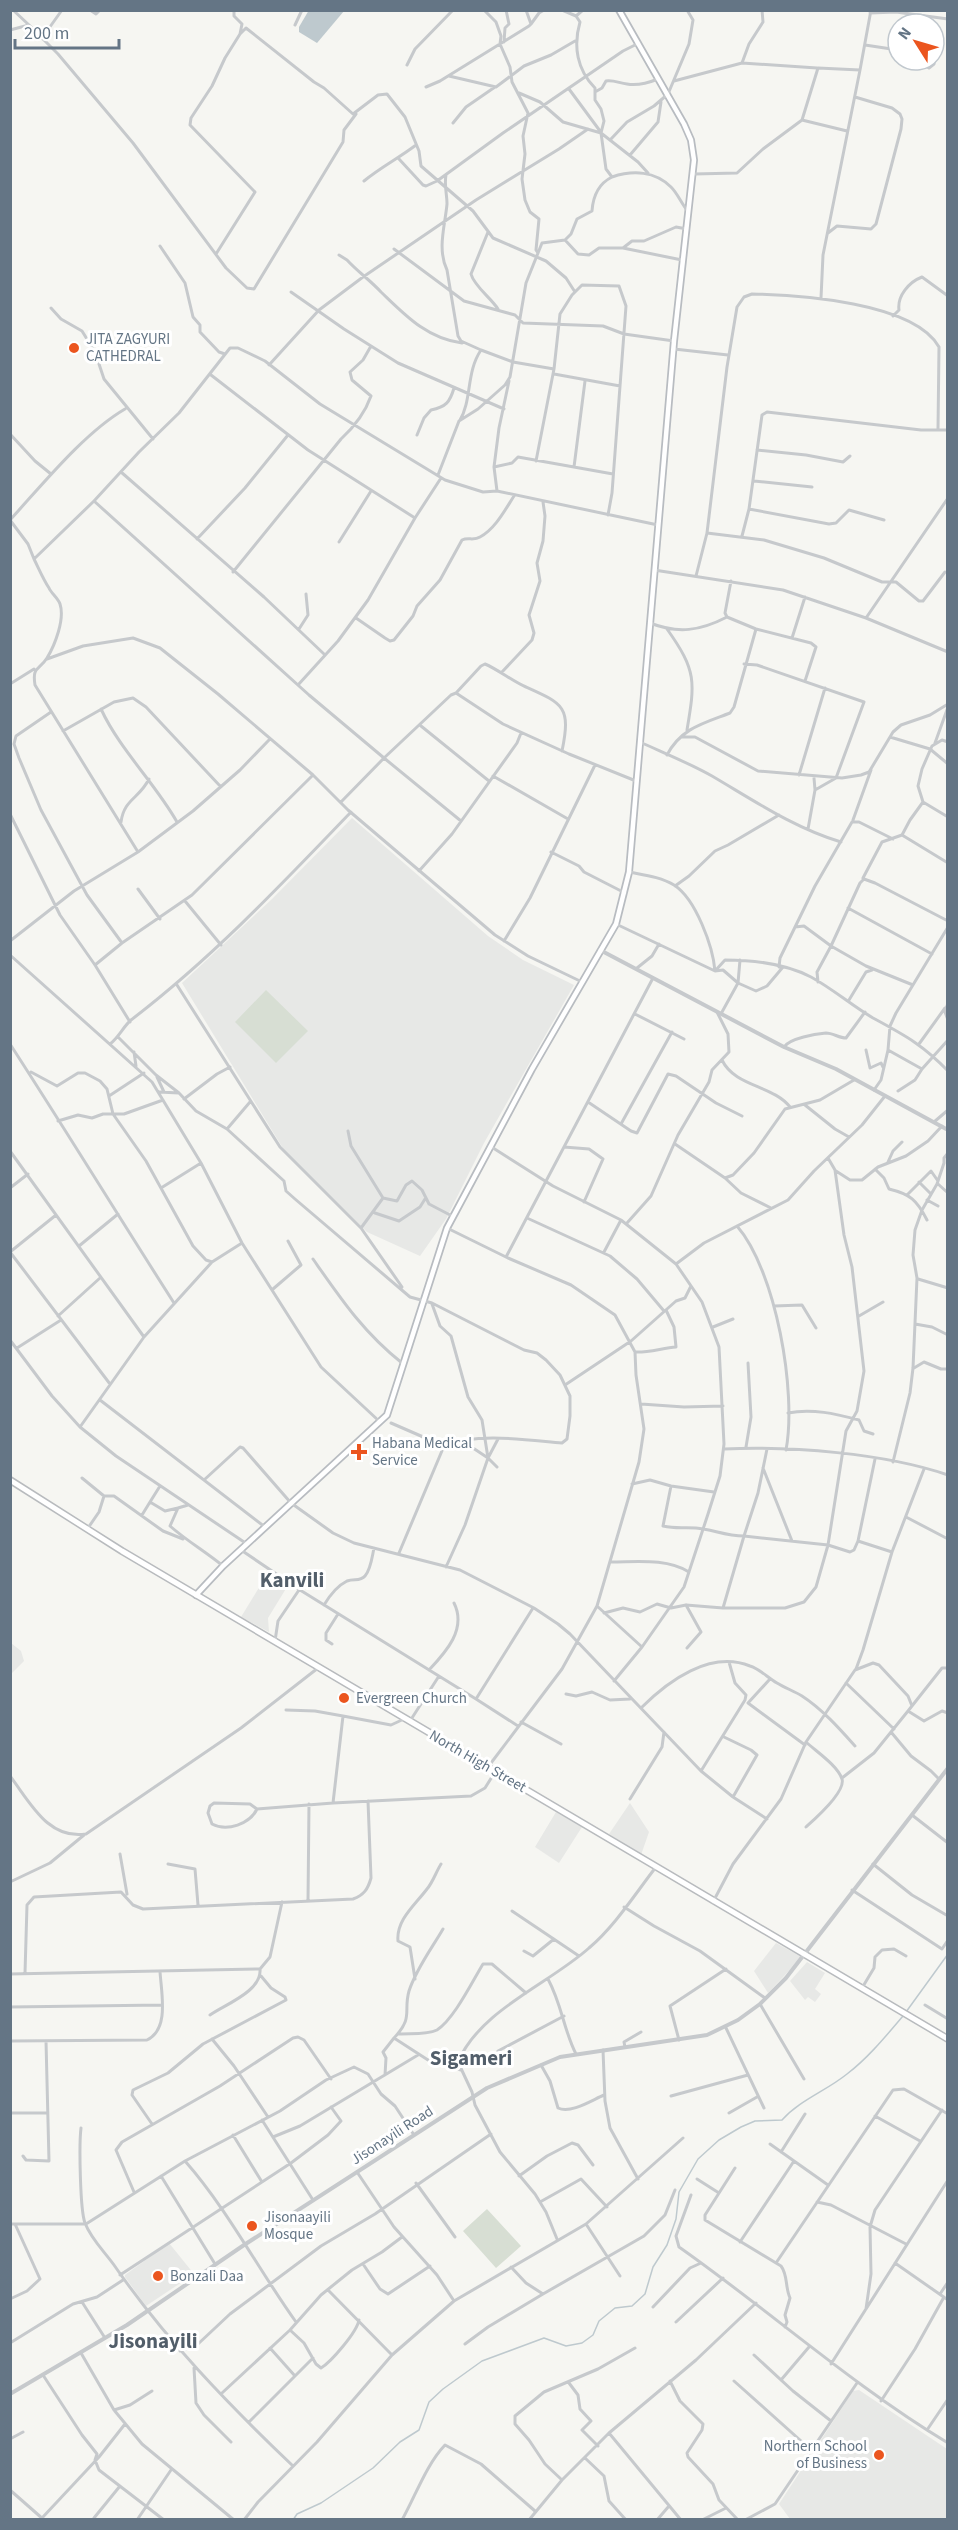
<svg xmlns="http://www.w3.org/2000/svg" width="958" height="2530" viewBox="0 0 958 2530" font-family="'Source Sans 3',sans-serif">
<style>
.built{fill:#e7e8e6}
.green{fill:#d7ded3}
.water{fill:#bec9ce}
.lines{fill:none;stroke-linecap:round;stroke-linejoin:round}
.stream{stroke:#bec9ce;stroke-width:1.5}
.secondary-casing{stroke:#b8bcc1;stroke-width:8}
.trunk-casing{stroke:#b8bbbe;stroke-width:8}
.minor{stroke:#c6c9cc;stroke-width:3}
.tertiary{stroke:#c6c9cc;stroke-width:4}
.secondary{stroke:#fff;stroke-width:4.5}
.trunk{stroke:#fff;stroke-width:5}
.poi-dot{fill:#eb551e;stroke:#fff;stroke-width:2}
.labels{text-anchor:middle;stroke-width:6;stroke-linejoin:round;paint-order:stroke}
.poi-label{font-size:15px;fill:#647585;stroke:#fff;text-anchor:start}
.street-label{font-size:15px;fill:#647585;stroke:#fff}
.district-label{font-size:21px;font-weight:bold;fill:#525e6a;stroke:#fff}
</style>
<rect width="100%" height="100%" fill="#f6f6f2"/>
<path class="built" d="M352,818L488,936L523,960L574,985L484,1143L446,1219L420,1256L367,1232L284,1150L182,983L272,899Z
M268,1573L287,1587L268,1618L269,1632L241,1617Z
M11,1643L21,1651L24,1661L11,1674Z
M630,1803L649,1832L641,1855L609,1834Z
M556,1812L582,1827L559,1863L535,1847Z
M776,1943L802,1957L768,1993L754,1971Z
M807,1962L825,1973L815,1989L821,1994L815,2002L808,1997L805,2000L790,1981Z
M169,2243L194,2274L146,2306L125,2277V2275Z
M859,2390L947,2449V2519H790L779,2504L853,2391Z"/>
<path class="green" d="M266,990L308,1031L276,1063L235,1022Z
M487,2209L521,2246L496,2268L463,2231Z"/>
<path class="water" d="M309,10H344V11L317,43L299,32V27Z"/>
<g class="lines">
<path class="stream" d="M906,2012L948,1954
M293,2520L297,2514L321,2503L373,2468L400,2442L419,2430L429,2402L443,2389L482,2361L544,2338L566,2346L582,2343L593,2335L599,2321L615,2308L632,2306L645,2294L653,2267L667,2245L676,2219L679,2192L698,2159L719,2140L741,2127L755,2121L782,2120C800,2100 826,2091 847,2074C868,2058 886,2036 903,2016"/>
<defs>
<path id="secondary" d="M196,1595L223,1566L387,1415L447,1228L532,1069L616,924L629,872L674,341L694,160L691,140L684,124L619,10"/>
<path id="trunk" d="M10,1480L122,1551L948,2039"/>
</defs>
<use href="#secondary" class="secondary-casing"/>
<use href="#trunk" class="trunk-casing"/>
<path class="minor" d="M13,10L29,25
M90,10L96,14L100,10
M484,10L496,22L501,36L500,44L510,67L512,82L528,113L523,136L525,154L522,179L525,200L530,212L539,219L536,250L538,253
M562,10L576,16L580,22C573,46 577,70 595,88V100L601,109L604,121L601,133L606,169L612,177C633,170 655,171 671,187C678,194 681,203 687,210
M870,13L896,12L948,19
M576,16L583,10
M531,24L539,13L544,10
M295,25L302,10
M10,30L29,25L58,54L133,143L226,268L247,288L254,289L343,142L344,130L356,114
M240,34L246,28L314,82L324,88L353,114L378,95L387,94L405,117L419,151L421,166L473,211L493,238L546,261L566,278L575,292
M42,38L62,10
M504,42L505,28L509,24L506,10
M865,45L898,50
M917,60L929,68L934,64L937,44L934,27
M742,63L749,44L763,22L762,10
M407,65L415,49L453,10
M449,76L496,87L524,66L551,55L575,41
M674,81L742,63L817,68
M426,87L440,81L529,26L531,24L526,10
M569,89L600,131
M595,92L602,88L606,81C614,80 619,83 627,84C637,86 648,83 658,79
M519,93L540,102L563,122L601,133L638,162L648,173
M802,120L847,131
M453,123L466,107L495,87
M611,139L627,122L654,106L668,94L689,44L693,20L687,10
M630,155L658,122L661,102
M399,159L423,185L426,186L437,181L503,133L623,51L639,43
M694,174L737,173L763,149L802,120L818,68L860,70L871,10
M446,175C444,185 447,194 447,204C445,226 437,249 447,270L458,336L461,341L481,350C466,372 472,400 460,420
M364,181C381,167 399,158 416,145
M488,232L471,274C474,286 491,298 498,309
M828,233L837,226L871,229L876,224L901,129L902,119L900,114L892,108L855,97
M565,240L578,254L589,255L599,248H623L682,260
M160,246L185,283L193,317L200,325V332L219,352L225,354
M623,248L632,241H644L676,227L687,229
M394,249L464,301L515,315L523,323L603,326L624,334L674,341
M216,254L255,192L190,125L191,118L212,86L225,58L240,34L242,24L234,16V10
M339,255L347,260C358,272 370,280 381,292C404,314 427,339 462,343
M291,292L344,329L398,363L504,409
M821,298L823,255L860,70
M51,308L61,319L82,331L95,352L104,379L153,439
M893,316L899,310C897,296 909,282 922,277L948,296
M674,349L728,355
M481,350L513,362L554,369
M269,365L319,310L363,277L476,200L559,149L588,129
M554,374L620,386
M211,375L308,450L415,518
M10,434L35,461L51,474
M417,435L424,418L431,410C446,407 450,402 454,388
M757,450L806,455L843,462L850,456
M536,461L554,369L560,314L572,295L582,285L619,286L626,306L612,493L608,515
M494,467L512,463L518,457L613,474
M574,467L585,381
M121,472L264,597L324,654
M438,475L459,421L478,409L505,385L510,377L526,283L542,243L565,240L571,234L577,219L592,211C593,196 598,184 612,177
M754,481L812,487
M497,491L494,467L499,428L509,381
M94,501L309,695L384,758L341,802
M749,509L829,524L836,523L849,510L884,520
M10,520C43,484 84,433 125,409
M10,520L28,544L34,559
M707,533L764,540L824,558L882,582H896L919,601H923L945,572
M742,536L749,509L762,415L767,412L921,430H948
M197,539L245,488L288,435
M339,542L371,491
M654,570L783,590L866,618L948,498
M233,572L341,439C354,427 365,413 371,396L352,380L350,372L363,360L371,346
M696,576L707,533L727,367L737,307L744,297L752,294C798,295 914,302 939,347L938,429
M731,581L725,613L727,617L756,629L811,643L816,647L805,681
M356,618L385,638L390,641L394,640L413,616L417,606L440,580L462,540C468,537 474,541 480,537C495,529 505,510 514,496
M866,618L948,652
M650,623C678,634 700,631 727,617
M299,629L308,615L306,594
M667,629C697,671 695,682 687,730
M792,638L805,597
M47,659L83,646L133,638L160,648L218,694L313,775L348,810L495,935L528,956L582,982
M744,664L757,665L864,702L836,778L815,790
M502,672L532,640L534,633L529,615L540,581L537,563L543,541L545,516L543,502
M10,684L34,669
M298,685L338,641L368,600L415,518L441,478
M456,693L503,724L569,754L636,781
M101,709C120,750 155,783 177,822
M51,712L16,736L14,744L19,758L41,810L87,895L122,943
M421,726L489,781
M63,731L114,702L133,698L146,707L221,787
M681,737H695L758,771L842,778L861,775L869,772L893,732L901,725L930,715L948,704
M890,737L930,749L948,764
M640,742C664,753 689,763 712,776C753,800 794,828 841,842
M935,743L948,707
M667,755C681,728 704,723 730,713L734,707L756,629
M799,775L825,688
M493,776L568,819
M923,802L948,817
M10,814L60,915L95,965L130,1022
M853,820L871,770
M461,821L384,758L451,695L456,693L481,666L485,664C499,670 512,681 526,687C564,704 571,707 562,751
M121,822C124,799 139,799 149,779
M808,829L815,790L814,778
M902,835L948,863
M138,852L35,685C32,666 39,671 47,658C55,645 65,619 60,604C58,598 51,593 49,588C43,579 39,569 34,559L94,501L139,452L179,413L230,348H238L265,361L320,404L445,480L483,492L497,491L658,525
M551,852L579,866L584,872L625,893
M419,871L452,834L517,743L521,733
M629,872C644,875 661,877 674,885C696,899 713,947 715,971
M863,878L882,842L902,835L910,820L923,802L918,786L922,769L932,746L942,740L948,742
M675,886L689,876L715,851L728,845L779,815
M138,889L160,919
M185,901L221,945
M848,908L932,954
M616,924L715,971L723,970L738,983L756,991L767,986L783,967
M795,927L804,926L831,946L817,972L818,982
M948,927L896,1013L890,1026L888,1050L922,1069L948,1040
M10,941L74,891L138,852L193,811L240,770L269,740
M504,941L530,898L595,765
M10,955L152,1082L201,1163L242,1243L321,1367L379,1421
M95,965L122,943L192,895L313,775
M779,967L780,958L815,886L852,822H859L893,839
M637,968L652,956L659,944
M715,971L725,960C753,960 786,964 811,977C833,989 851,1005 873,1018C904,1035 922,1044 948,1071
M177,985L280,1147L361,1228L402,1287
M913,985L866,966L831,946L860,883L864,879L875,883L948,921
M849,1000L866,972L872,970
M948,1003L945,1012L948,1020
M722,1012L738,983L740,960
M635,1014L684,1039
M118,1037L156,1075L179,1093
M10,1044C65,1129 119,1217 174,1303
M110,1044C119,1037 123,1027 131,1020C212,958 281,885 351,812
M919,1044L945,1008
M784,1047C790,1038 816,1034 826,1033C833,1033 839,1038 846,1038L865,1012
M866,1050L870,1068L881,1063L883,1067
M134,1052L136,1066
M722,1060C735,1087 773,1085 790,1107
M31,1072L57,1086L78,1073H85L100,1081L107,1089L113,1114L146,1161L193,1246L206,1260L212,1262
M157,1077L164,1092
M874,1090L881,1080L888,1050
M898,1091L915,1080L922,1069
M159,1092L179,1093L196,1111L227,1129L284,1181L286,1191L295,1199L410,1297L432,1303L524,1350L537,1353L546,1360L560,1375L570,1396V1416L567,1439L562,1443C527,1440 477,1432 444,1446L391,1423
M109,1096L144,1073
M184,1099L217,1074L230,1067
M588,1102L631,1131L637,1133L668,1074L676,1076L716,1103L742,1116
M805,1105L835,1129L849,1137
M58,1121L78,1115L92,1118L103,1114H124L163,1100
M934,1122L948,1110
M621,1124L672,1032
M227,1129L250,1102
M348,1131L351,1146L383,1198L361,1228
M675,1144L725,1178L741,1193L771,1208
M490,1146L553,1186L621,1220L676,1264L702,1302L719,1347L724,1444L720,1476L708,1514L684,1587L642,1647L614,1681
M564,1147L589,1149L603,1159L584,1202
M10,1151L144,1337
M888,1162L893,1151L902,1142
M875,1169L884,1178L889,1189C910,1194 917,1200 927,1220
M836,1171L850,1180H862L878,1167L906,1156L928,1141L942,1126
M725,1178L733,1175L754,1153L785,1109L820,1100L854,1080
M919,1182L931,1194
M938,1184L948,1193
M10,1188L28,1174
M161,1188L201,1163
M908,1194L931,1171L938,1181
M383,1198L397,1201L406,1185L412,1181L422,1190L429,1204L452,1216
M927,1200L938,1206
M375,1213L399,1221L420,1207L425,1199
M527,1218L610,1256L637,1279L664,1311
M627,1223L651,1196L678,1135L709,1082L712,1070L729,1052L728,1034L717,1012
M737,1226C776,1271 797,1392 786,1450
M447,1228L508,1258L571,1285L615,1315L635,1352L636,1375L644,1429L639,1462L597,1606L562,1669L488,1767
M79,1246L118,1214
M10,1252L110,1384
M10,1252L56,1215
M604,1252L621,1220
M506,1257L653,978
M313,1259C341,1299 363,1332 402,1363
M676,1264L704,1243L788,1200L814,1171L862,1125L885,1096
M918,1279L948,1288
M273,1289L301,1265L288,1241
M432,1304L440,1326L451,1336L468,1397L482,1420L488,1458
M774,1306L802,1305L816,1328
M58,1316L100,1278
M859,1316L883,1302
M915,1324L932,1327L948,1335
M713,1327L733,1319
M10,1340L52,1396L80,1427L116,1456L247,1544
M17,1348L61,1320
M635,1352C647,1353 663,1348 676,1347L674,1327L666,1310
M914,1368L924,1362L941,1369H948
M565,1385L631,1341L676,1301L685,1298L691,1286
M100,1400L265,1527
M641,1404L684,1407L723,1406
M788,1413C812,1408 836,1414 859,1420L864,1431L873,1434
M80,1427L144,1337L212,1262L242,1243
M746,1447L751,1417L748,1363
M724,1449C791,1446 884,1453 948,1475
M767,1449L758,1493L744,1536L828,1545L850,1552L854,1550L858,1541L892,1552
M893,1462L910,1393L913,1368L917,1278L913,1255L915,1230L922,1210L937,1184L944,1163V1158L948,1153
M497,1467L488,1458L498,1439
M763,1468L792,1541
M82,1478L104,1496L99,1512L88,1528
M204,1480L240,1447L243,1448L291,1503L333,1533L354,1543L460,1570L534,1608L558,1624L570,1634L701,1771L733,1797L767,1819
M632,1484L650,1480L671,1486L714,1492
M671,1486L663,1526C676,1529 684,1527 696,1528C712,1529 725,1536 744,1536L723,1608
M104,1496H114L163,1531L183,1539
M150,1502L160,1486
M188,1505L178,1508L170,1526C187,1541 206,1552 223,1566
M142,1515L150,1502L165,1511L178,1508
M906,1517L948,1539
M858,1541L875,1459
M241,1550L300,1590L476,1699
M399,1553L444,1446
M611,1562C637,1562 666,1558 689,1572
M446,1567L465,1525L488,1458L467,1444L459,1443
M324,1605C330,1595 337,1586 347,1581C354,1578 360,1582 365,1576C371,1569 372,1557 374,1548
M686,1605L701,1632L687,1648
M597,1606L642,1647
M604,1613L623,1608L640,1612L657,1604L671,1608L686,1605L723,1608H785L804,1602L816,1587L828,1545L846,1431L857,1411L864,1371L852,1267L844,1235L835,1170L828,1158
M275,1641L278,1621L299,1590
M332,1644L326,1640V1633L338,1614
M856,1669L863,1650L892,1552L924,1469
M429,1670C446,1652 467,1629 454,1603
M770,1679L748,1703L805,1745
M846,1683L894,1729
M566,1694L576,1696L592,1692L610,1700L630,1699
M641,1708C668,1681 710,1650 750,1666C760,1669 768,1678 777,1683C785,1688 794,1691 802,1696C822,1709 839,1728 855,1746
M286,1710L315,1711L343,1716L333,1803
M908,1711L942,1668H948
M343,1716L391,1725L404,1719
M410,1721L439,1676
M521,1722L561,1744
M518,1726L476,1699L533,1608
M891,1732L911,1756L931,1771L939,1779
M724,1737L751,1750L757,1755L733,1797
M701,1771L745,1700L746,1695L735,1683L729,1662
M10,1776C30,1802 48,1840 86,1834L241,1728L318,1668
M842,1778L874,1753L908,1711L924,1721L942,1711L948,1713
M630,1799L662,1747L664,1732
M257,1809C250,1824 227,1832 212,1824L208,1813L210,1806L214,1803L250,1804L257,1809L333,1803L471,1796L485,1788L495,1772
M912,1815L948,1843
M806,1827C815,1819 846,1792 842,1779C838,1766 817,1752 806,1742
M120,1854L127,1894
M168,1864L195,1869L198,1905
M873,1864L912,1895L948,1916
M10,1882L50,1863L84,1835
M852,1890L942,1949L948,1940
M308,1901L309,1804
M713,1902L733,1864L781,1799L806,1742L855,1670L873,1663L879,1665L908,1696L912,1706
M624,1907L654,1926L700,1951L765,1998
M512,1911L579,1956
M443,1929C432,1948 416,1969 409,1991C403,2012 414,2017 394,2038L428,2060L461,2070
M524,1951L533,1956L554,1939
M25,1973L27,1905L34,1897L121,1892L133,1905L143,1909L353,1899C364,1895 368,1889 371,1878L368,1801
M10,1974L260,1969L270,1957L282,1902
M415,1979L410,1947L398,1941C396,1920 415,1905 427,1889C433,1882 436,1872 441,1864
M548,1979C562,2005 564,2031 576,2054
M862,1988L874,1968L875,1957L882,1950L894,1949L906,1956
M760,2004L804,2079
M925,2005L948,2019
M10,2007L162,2005
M210,2015C226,2004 262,1991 260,1969
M726,2028L764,2108
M399,2034C410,2033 427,2035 437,2030C454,2019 472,1982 483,1964H492L526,1993
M212,2039L234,2066L268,2117
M679,2040L670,2006L726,1969
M10,2041L147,2040C170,2029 161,1992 160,1971
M625,2047L624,2042L641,2032
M603,2050L605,2101L610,2128L638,2179
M498,2051L564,2016
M541,2065L550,2081L558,2108C571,2114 592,2100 604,2095
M385,2075L386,2058L383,2052L394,2038
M671,2096L748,2075
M10,2113H47
M729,2113L757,2097
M875,2116L920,2141
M262,2120L313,2200
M152,2124L132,2095L133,2090L168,2073L203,2044L286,2000L285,1997L271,1988L261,1976
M81,2128C79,2144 80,2210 85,2223C91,2239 104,2251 114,2265C165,2339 228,2404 293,2466
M233,2135L262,2182
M273,2137L300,2126L418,2055
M770,2144L828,2185
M781,2152L805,2114
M23,2156L26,2160L49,2161L46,2041
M185,2161C228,2210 258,2269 296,2322
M735,2168L705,2215V2220L781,2266C788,2275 785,2287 790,2298L785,2315L787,2322L785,2327
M357,2172L394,2227L437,2275L454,2301L586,2224L683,2138
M161,2176L215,2264
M519,2176L547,2156L572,2143L578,2145L593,2165
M697,2179L719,2193
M416,2183L455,2237
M134,2192L116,2150L122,2142L220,2086L293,2038L298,2037L304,2040L331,2079
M691,2195L676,2236L679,2247C770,2311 852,2385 948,2443
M540,2202L581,2179L607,2207
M817,2202L831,2205L906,2244
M10,2224H86L185,2161L280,2111L326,2080L354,2067L368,2074L381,2094L395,2106L414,2135
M586,2224L620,2276
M557,2239L546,2212L535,2194L500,2152L475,2105L472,2092L458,2062C480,2010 549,1984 589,1948C615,1926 635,1894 656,1867
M740,2242L794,2161
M776,2263L893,2090L904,2089L948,2114
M895,2263L948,2300
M363,2264L380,2289L388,2294L430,2266
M511,2267L526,2283L543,2294L644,2236L665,2215L675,2190
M120,2275L291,2163L328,2135L341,2121L331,2107
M328,2290L392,2355
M940,2294L948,2282
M10,2299L27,2291L40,2279L15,2224
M82,2302L105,2338
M653,2307L690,2268L701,2263
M866,2309L871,2274L870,2227L875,2210L942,2110
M676,2322L723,2278
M290,2330L304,2343L316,2364L321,2368C331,2362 357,2332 359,2320
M10,2343L73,2304L97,2297L123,2280
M465,2344L488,2327L543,2294
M270,2348L295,2376
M180,2351L198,2344L230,2314L321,2246L375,2214L491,2134
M81,2353L114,2410L142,2444L234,2520
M754,2355L793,2391L831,2421
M831,2364L948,2180
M194,2368L196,2403L204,2415L231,2442
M43,2375L82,2435L97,2454L95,2460L99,2470L164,2520
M781,2380L809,2347
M670,2381L680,2401L703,2424L702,2430L687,2453L688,2457L713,2484L719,2500L738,2520
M734,2381L810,2449
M569,2383L578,2395L580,2409L591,2421L582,2430L598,2446
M222,2393L290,2330L321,2295L352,2270L382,2252L402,2237
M881,2401L915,2349L944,2297
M114,2410L130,2405L152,2391
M249,2422L313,2358
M927,2430L948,2399
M609,2433L681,2520
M10,2439L23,2432
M585,2458L604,2476L609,2501L626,2520
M562,2480L545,2464L529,2440L515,2424V2416L544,2392L598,2369L635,2348
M10,2490L43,2519
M42,2518L99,2457L125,2424
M94,2518L120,2486
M137,2520L171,2470
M244,2520L258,2502L317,2442L392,2355L454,2301
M402,2520C416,2495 426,2465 445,2445L481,2464L535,2511
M529,2520L562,2480L609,2433L696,2360L756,2303
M657,2520L669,2506
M702,2520L726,2508
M745,2520L775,2504L857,2383"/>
<path class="tertiary" d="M600,950L784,1047L836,1069L948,1130
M10,2394L127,2325L244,2245L487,2088L560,2057L707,2035L738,2020L760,2004L786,1978L948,1768"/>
<use href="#secondary" class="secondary"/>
<use href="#trunk" class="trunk"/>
</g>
<g class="poi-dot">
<circle cx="74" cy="348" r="6"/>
<path d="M356 1443h6v6h6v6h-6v6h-6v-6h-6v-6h6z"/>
<circle cx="344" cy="1698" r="6"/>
<circle cx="252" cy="2226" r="6"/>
<circle cx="158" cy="2276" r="6"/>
<circle cx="879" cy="2455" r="6"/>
</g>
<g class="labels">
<g class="poi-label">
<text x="86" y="344">JITA ZAGYURI<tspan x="86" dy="17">CATHEDRAL</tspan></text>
<text x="372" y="1448">Habana Medical<tspan x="372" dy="17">Service</tspan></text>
<text x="356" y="1703">Evergreen Church</text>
<text x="264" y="2222">Jisonaayili<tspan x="264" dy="17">Mosque</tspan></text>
<text x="170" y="2281">Bonzali Daa</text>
<text x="867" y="2451" text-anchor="end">Northern School<tspan x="867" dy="17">of Business</tspan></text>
</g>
<g class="street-label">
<text transform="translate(478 1761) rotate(30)" y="5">North High Street</text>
<text transform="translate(392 2135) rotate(-33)" y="5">Jisonayili Road</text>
</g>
<g class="district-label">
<text x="292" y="1587">Kanvili</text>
<text x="471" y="2065">Sigameri</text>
<text x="153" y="2348">Jisonayili</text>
</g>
</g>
<rect width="958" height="2530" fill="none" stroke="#647585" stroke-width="24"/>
<g transform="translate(916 42) rotate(307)"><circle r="28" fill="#ffffff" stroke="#c1c8ce" stroke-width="1.5"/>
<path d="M0-4.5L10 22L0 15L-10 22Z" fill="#eb551e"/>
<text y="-9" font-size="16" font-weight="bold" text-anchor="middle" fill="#647585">N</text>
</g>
<path d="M15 39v9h104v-9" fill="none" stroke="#647585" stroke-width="3"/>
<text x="24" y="39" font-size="18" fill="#647585" stroke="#ffffff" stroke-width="4.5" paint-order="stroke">200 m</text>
</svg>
